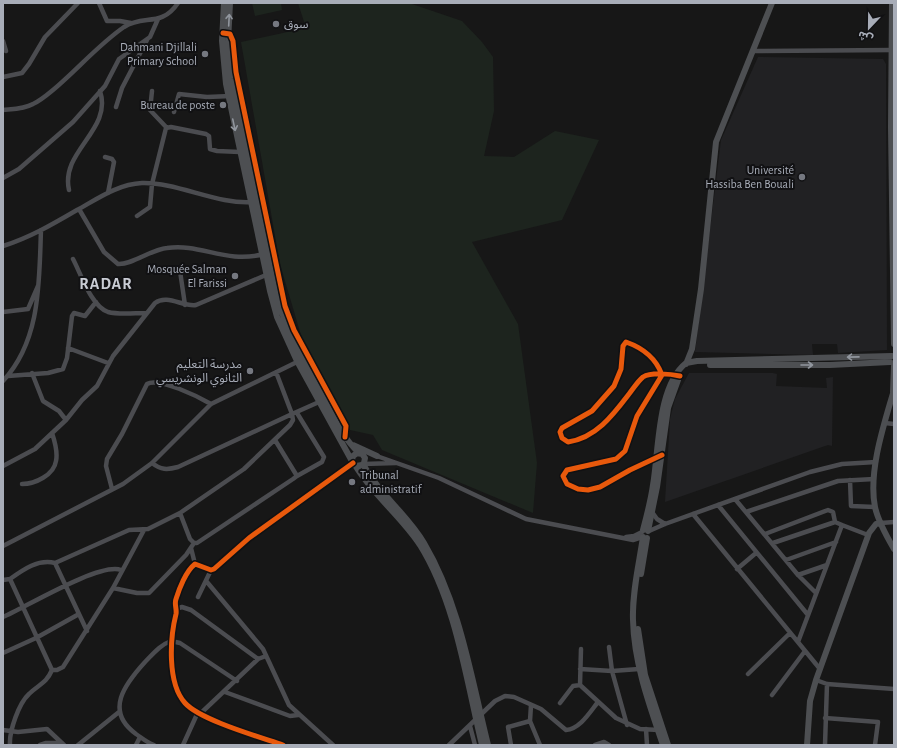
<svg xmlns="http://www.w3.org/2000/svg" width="897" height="748" viewBox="0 0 897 748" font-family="'Alegreya Sans','Noto Sans Arabic',sans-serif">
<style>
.built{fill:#212123}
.green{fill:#1d241e}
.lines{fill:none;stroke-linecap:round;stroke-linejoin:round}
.minor{stroke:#4b4c50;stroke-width:4.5}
.major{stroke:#4d4f52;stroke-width:6}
.cycleway-casing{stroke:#111113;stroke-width:8}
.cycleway{stroke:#e8590c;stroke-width:5}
.oneway{stroke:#91969e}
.poi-dot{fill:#757880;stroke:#111113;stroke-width:1.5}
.labels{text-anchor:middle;stroke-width:4;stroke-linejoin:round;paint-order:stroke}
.poi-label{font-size:12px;fill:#a8adb8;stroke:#111113;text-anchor:end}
.district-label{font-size:16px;font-weight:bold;letter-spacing:1px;fill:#c9ccd4;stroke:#111113}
</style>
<rect width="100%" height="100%" fill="#171717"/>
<path class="built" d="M758,57L883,59L886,64L887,350L838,353L837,344H812L813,355L695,352L721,140Z
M689,373H773L777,374L776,386L827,388L826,378L833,377L832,446L828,445L665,502L670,419L675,399Z"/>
<path class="green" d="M252,3H281L282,10L255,16Z
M298,3H409L462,21L482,42L493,57L494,111L484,156L514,157L555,131L599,140L562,220L472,242L518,324L537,463L533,513L382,450L373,435L350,430L303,342L280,264L241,42L306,28Z"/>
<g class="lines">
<path class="minor" d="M99,3L107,21H120L131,23
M226,33L230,34L233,41L236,72L285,306L294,330L346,426L345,437
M3,41L6,51
M753,51L893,50
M3,77L22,73L29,64L45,37L78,3
M152,91L150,110L167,128
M116,107L122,88L147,40
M3,110C13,109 24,109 33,104C40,101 47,95 53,90C77,70 98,45 124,27C144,14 161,28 178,3
M174,112L179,94L207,97L231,96
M105,157L112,159L114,162L108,193
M3,178L19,169L73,122L105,86L119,59L150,37L158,19
M69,190C60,151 113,130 100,91
M79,209L104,252L118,264C132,265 152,249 167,248C201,243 225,264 264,254
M137,216L150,207L152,184L166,128L171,127L206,134L209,136L210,149L217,151L240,152
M3,246C29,238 53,224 77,210C97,199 118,184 142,183C177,182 218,205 253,202
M73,259C81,274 91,306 108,312C119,315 134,313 146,313
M180,271L185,305
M3,312L28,309L38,286
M68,348L108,363
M32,373L43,401L59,411L66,420
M8,376L48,373L63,369L67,358L72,316L74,313L85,316L96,302
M3,381C41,340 39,282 41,230
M297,413L324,457L322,462L297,476
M885,423L894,424
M374,455L439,478L526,519L633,540L642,537
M658,457L630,470L600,487L588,490L578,489L567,484L563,476L567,470L616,459L625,451L637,416L662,375C656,358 643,348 626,342L623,346L621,369L614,386L592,411L562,428L560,432L562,438L568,442C596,438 613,415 629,394C633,389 638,381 643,377C651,372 671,374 680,376
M152,463C161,470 167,470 178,467L292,414L276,372
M363,464L396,463
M3,466L35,449L66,420L82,400L97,386L113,356L155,303C167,294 183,307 196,305L266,275
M850,480L851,506L875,507
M22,484C35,484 54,475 56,461C58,452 55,442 52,433
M112,489L106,466L107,459L122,434L147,384C159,377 199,397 211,404
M735,499L798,575L816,593
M718,505L808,615
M652,512L657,519L665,524
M746,512L838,481L874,479
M180,513L190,539L194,543H197L293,479L297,476L275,440
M693,514L820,669
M881,523L894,522
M649,531L665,524L810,472L842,464L876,462
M765,534L828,510L833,512L835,522L842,525
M626,537L634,536L642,532
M773,543L835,522
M3,546L123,484L152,463L211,404L299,361
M191,548L195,564
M786,560L836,542
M55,563L87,631
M737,569L756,553
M798,575L827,565
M10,579C24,569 38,559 55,563L129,530L148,529L180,513L244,469L290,425L293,420L292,414L319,402
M3,580L10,579L52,670C46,684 39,684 29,694C19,703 9,731 10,745
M207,582L263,649L289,705L333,745
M113,588L137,593H149L186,555L194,543
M198,597L211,570
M176,609L182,607L191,610L258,659
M3,617C26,607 100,562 121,570
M798,642L842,525L868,535
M609,647L612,671L627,725
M3,653L36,638L79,614
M580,669L612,671L639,669
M52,670H57L63,667L113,588L144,530
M748,674L790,633
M816,680L827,684L894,689
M580,685L581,649
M225,692L290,716L298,715
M772,695L805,651
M560,703L573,686L580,685L616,718L640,729L659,730
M531,705L530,721L540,745
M201,713L258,659L266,656
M825,718L878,722L875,745
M470,726L475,745
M646,729L647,745
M3,730L18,732L47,729L64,745
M40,745L46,743H62
M78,745L119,712
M136,745L140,737
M154,745C146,742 142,738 136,734C104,711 125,684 145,662C153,654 160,645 171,641L180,643L237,681
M183,745L198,712
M283,745C260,737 200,720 185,703C167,683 170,638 176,614C177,609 174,604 176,599C179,589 186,571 195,564L211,570L214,569L249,538L353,463
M449,745L495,701L505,696L514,697L541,709L566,730C580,729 590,712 598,702
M511,745L508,727L530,721
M595,745L604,742L609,745
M825,745L827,684"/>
<path class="major" d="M224,3L222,41L226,84L270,291L277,317L297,361L353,463L356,466L362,465L364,463L365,458L362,454L357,453L353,456L352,460
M230,3L228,42L231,79L276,295C287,332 305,365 324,399C334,418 343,438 359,453
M892,3L891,127L894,344
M686,364L692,349L701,289L716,142L772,3
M710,365H830L890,362
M894,390C884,424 868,472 875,507C878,521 887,537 894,549
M893,392L894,366
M353,445L377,456
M363,464C379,494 407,514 424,543C460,604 471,677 488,745
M355,465C372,494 401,516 420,545C456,603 466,679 482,745
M643,530C647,515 651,500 653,485C659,451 657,386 686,363L697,361L892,356
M648,531L657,487L668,408L678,380
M643,537C639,564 632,593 633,620C634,663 649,704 663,745
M641,574L647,538
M638,629L645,675L668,745
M807,745L810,701L816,680L869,533L876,524L881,523"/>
<defs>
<path id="cycleway" d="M223,33L230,34L233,41L236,72L285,306L294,330L346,426L345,437
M662,455L630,470L600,487L588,490L578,489L567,484L563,476L567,470L616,459L625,451L637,416L662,375C656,358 643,348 626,342L623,346L621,369L614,386L592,411L562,428L560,432L562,438L568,442C596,438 613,415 629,394C633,389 638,381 643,377C651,372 671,374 680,376
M283,745C260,737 200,720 185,703C167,683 170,638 176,614C177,609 174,604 176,599C179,589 186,571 195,564L211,570L214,569L249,538L353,463"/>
</defs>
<use href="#cycleway" class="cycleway-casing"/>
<use href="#cycleway" class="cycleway"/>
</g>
<defs><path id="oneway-shaft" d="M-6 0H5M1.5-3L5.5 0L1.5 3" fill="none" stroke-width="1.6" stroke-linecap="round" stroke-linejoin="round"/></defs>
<g class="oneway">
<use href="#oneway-shaft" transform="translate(229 20) rotate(-87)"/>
<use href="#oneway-shaft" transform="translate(234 125) rotate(78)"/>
<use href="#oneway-shaft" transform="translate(853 357) rotate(179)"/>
<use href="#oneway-shaft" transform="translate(807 365)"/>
</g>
<g class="poi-dot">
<circle cx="276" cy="24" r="4"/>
<circle cx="205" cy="54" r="4"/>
<circle cx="223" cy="105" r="4"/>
<circle cx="802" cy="177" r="4"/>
<circle cx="235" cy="276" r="4"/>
<circle cx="250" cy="371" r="4"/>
<circle cx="352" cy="482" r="4"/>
</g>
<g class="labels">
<g class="poi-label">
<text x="284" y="28" text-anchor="start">سوق</text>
<text x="197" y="51">Dahmani Djillali<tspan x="197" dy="14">Primary School</tspan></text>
<text x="215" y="109">Bureau de poste</text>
<text x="794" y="174">Université<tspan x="794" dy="14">Hassiba Ben Bouali</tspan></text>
<text x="227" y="273">Mosquée Salman<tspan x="227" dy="14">El Farissi</tspan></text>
<text x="242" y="368">مدرسة التعليم<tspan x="242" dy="14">الثانوي الونشريسي</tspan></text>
<text x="360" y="479" text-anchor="start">Tribunal<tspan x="360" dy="14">administratif</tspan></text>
</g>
<g class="district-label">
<text x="106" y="289">RADAR</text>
</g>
</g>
<rect width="897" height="748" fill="none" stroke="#a8adb8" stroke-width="8"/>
<g transform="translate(869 28) rotate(202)" stroke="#111113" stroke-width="3" paint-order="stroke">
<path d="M0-3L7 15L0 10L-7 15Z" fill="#a8adb8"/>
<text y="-6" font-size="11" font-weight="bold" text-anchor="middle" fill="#a8adb8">ش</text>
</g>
</svg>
